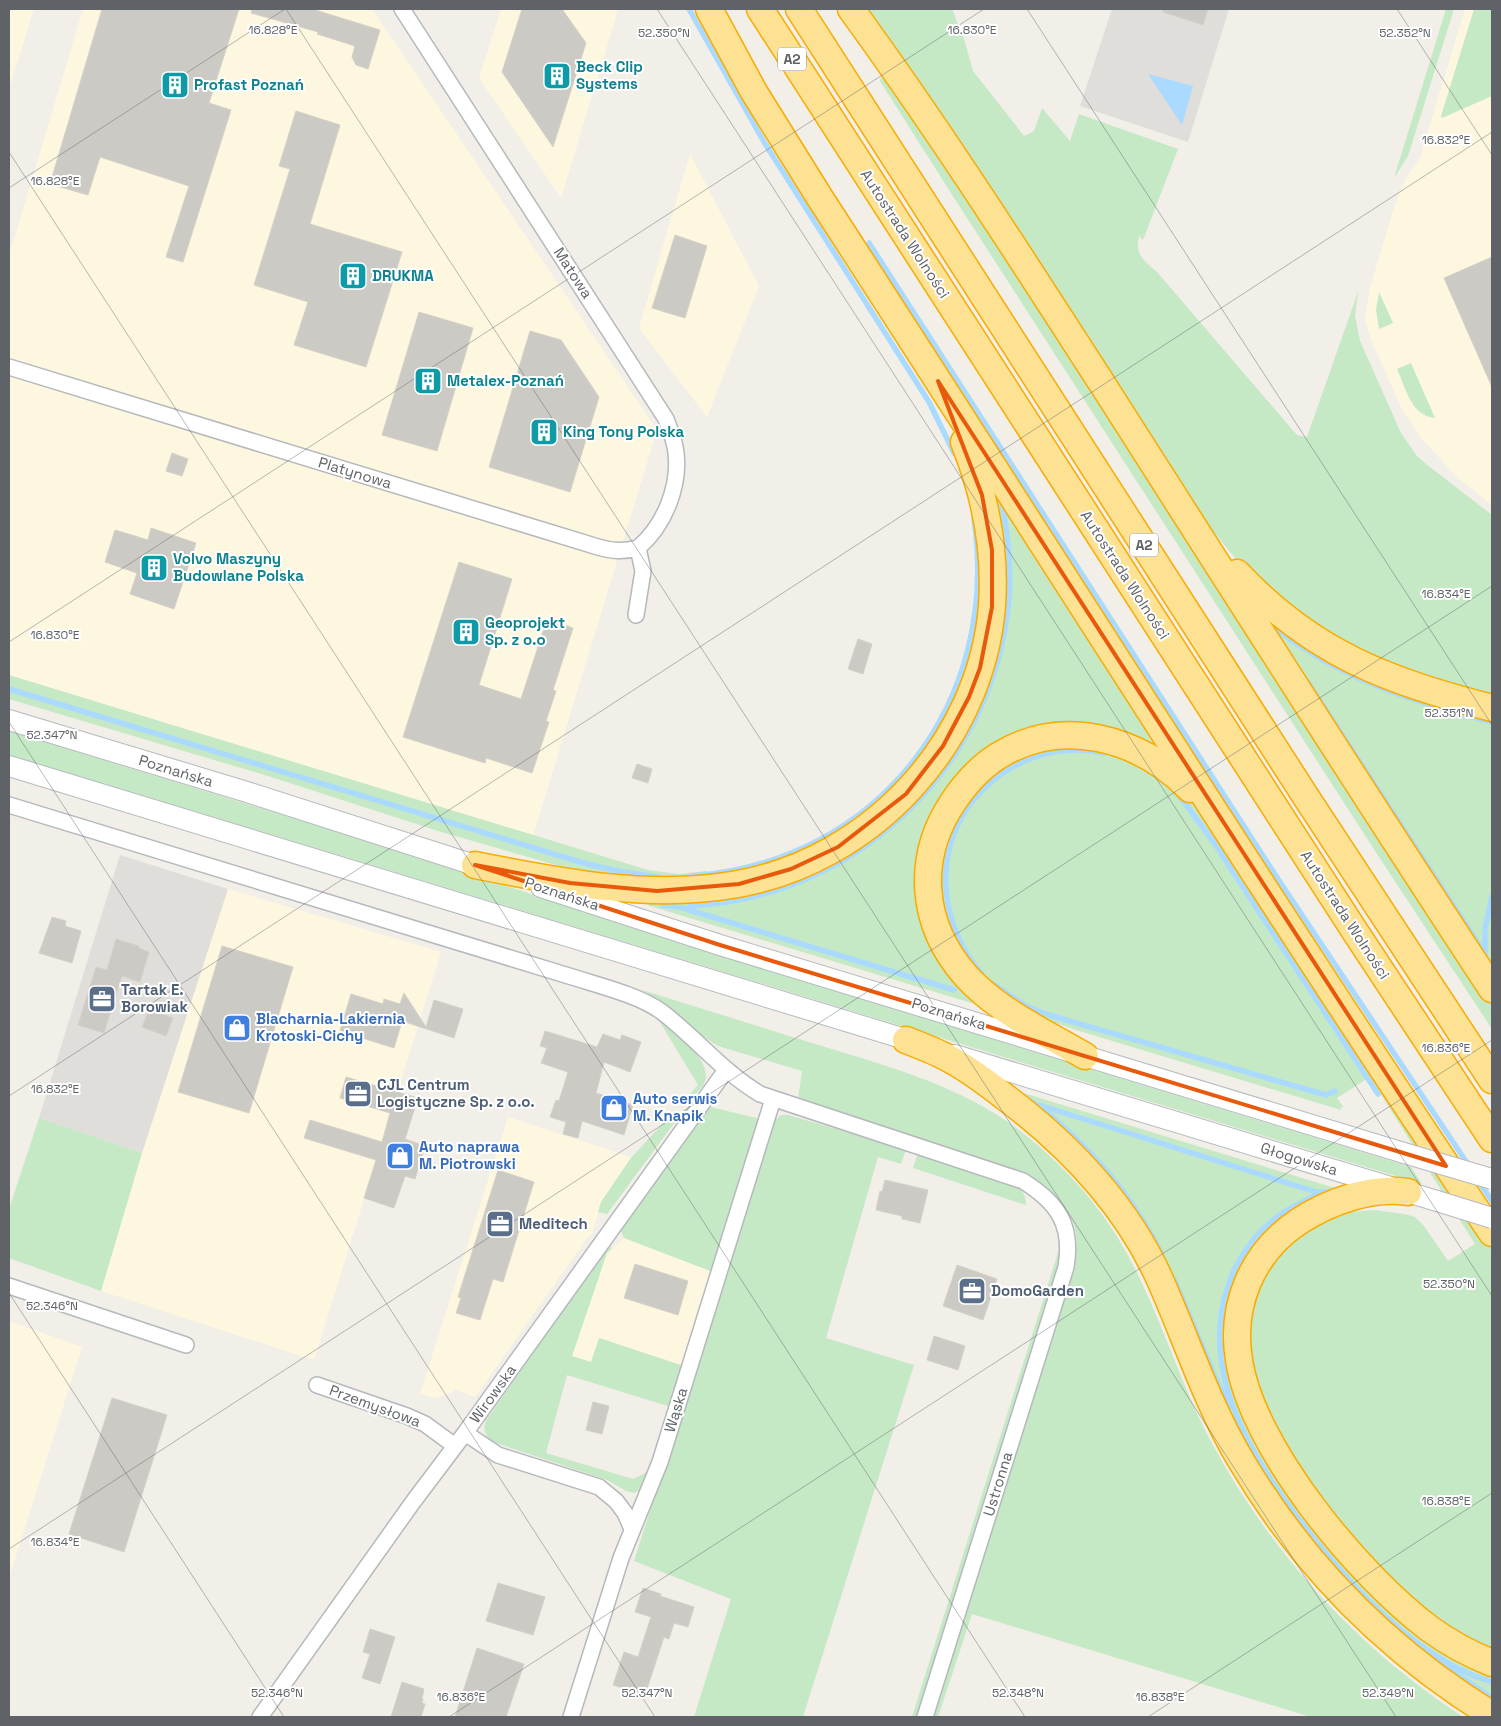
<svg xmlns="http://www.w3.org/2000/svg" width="1501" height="1726" viewBox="0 0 1501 1726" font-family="'Space Grotesk',sans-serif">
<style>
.commercial{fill:#fef7e0}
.industrial{fill:#e0deda}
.green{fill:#c5e8c5}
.water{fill:#aadaff}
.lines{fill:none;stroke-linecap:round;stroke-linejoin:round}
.stream{stroke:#aadaff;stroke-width:5.5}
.building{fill:#cccac5;stroke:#d6d1c6}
.minor-casing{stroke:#b5b8bc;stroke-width:18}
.secondary-casing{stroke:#b6babf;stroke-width:22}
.motorway-casing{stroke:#f9ab00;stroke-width:29}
.minor{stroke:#fff;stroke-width:15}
.secondary{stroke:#fff;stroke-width:20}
.motorway{stroke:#fde293;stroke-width:26}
.secondary-bridge-casing{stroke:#b6babf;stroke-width:22;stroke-linecap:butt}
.secondary-bridge{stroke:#fff;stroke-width:20}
.marked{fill:none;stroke:#e8590c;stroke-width:4;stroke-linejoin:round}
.ticks{fill:none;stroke:#5f6368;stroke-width:1;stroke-opacity:0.45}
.labels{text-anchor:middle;stroke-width:4;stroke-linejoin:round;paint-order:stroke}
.shield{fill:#fff;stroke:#8f9295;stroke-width:1}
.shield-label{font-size:14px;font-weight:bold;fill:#5f6368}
.culture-label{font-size:15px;font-weight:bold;fill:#0d838f;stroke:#fff;text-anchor:start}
.street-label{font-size:15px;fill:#5f6368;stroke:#fff}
.service-label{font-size:15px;font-weight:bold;fill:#4e5e75;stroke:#fff;text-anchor:start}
.shop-label{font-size:15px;font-weight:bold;fill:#366cbe;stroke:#fff;text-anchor:start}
.ticks-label{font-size:12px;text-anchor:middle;fill:#5f6368;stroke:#fff;stroke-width:4;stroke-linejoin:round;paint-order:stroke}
</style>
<rect width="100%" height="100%" fill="#f1efe8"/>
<path class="commercial" d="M9,9H34L9,89Z
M83,9H372L657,430L533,836L9,675V256Z
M501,9L618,10L561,198L479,78Z
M1465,9H1492V505L1458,478L1422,439L1402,409L1372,342L1365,320L1370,288L1392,214L1401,188L1409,174L1419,161Z
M690,154L759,286L707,417L639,328Z
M228,889L441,952L314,1360L101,1291L142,1153Z
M508,1117L631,1157L601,1202L592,1234L587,1238L475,1397L454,1389L452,1393L434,1398L420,1394Z
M624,1238L713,1272L684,1366L600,1338L591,1362L572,1356L607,1253Z
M9,1321L82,1347L9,1578Z"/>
<path class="industrial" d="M1112,9H1229L1188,142L1080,106Z
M120,855L228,889L142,1153L39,1118Z"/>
<path class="green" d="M864,9H952L965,42L973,71L1024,136L1034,131L1042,108L1070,141L1079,114L1178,149L1143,240L1138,235L1139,238C1134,254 1146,263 1157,272L1297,435L1307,437L1358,292L1355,316L1360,341L1401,433L1417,456L1426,464L1492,515V699L1449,687L1336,642L1239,563L1212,530L1185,491Z
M1446,9H1454L1408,156L1394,178Z
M1474,9H1492V96L1442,118L1441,116Z
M881,77H885L897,90L1492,1005V1029L1379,857L949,190L880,81Z
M1379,292L1393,323L1379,329L1376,310Z
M1411,363L1435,418C1411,416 1406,388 1397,369Z
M990,482L1161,748L1137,736L1096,726L1015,739L922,867L974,1000L978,1005L650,906L646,904L647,901L806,873L971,715Z
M1255,606L1492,715L1491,965Z
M9,675L648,870L678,874L706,871L708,882L593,875L549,863L438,831L268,776L9,699Z
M9,731L407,853L679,943L1375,1156L1411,1167L1422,1184L9,755Z
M1107,747L1187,793L1198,808L1405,1122L1492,1251V1656L1484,1653L1391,1587L1292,1465L1245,1358L1255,1282L1301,1229L1347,1212L1375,1210L1404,1214L1415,1217L1424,1226L1448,1261L1475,1244L1370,1077L1337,1098L1344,1108L1341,1107V1110L1076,1030L1024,1012L1006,1003L949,938L938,873L953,819L992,772L1035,750Z
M642,990C703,1009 764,1028 825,1047C897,1069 970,1089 1029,1138C1068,1170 1102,1208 1126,1252C1161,1315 1180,1385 1214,1447C1274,1557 1359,1649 1463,1717H1311L972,1614L938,1717H931L1072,1271C1085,1225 1069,1204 1032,1178L798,1099L802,1071L718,1046L704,1037L667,1005Z
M658,1019C677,1034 728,1070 695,1094H690L698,1085Z
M1007,1088L1345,1191L1233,1284L1264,1454L1492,1675V1706L1363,1605L1257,1473L1168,1279Z
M710,1107L761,1119L713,1272L624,1238L621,1231L623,1225Z
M781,1115H788L906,1149L901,1164L878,1157L826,1338L914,1365L803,1717H694L731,1599L634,1561L774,1121Z
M39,1118L142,1153L101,1291L9,1258V1209Z
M667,1119L675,1122L607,1214L598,1212L601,1202L631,1158Z
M918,1153L1015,1185C1023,1190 1026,1195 1026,1205L913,1168Z
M1062,1240V1255L928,1683L917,1717H912Z
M610,1247L612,1248L607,1253L572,1356L591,1362L599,1338L684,1366L671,1407L567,1375L546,1453L633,1479L653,1469L644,1488L634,1493L626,1491L607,1480L493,1442C484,1435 482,1429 487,1419L601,1255Z"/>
<path class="water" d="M1148,74L1193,86L1182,125Z"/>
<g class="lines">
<path class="stream" d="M689,9L764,142L929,402L954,453
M869,243L1276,876L1469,1166
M1272,626C1341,679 1410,701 1492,722
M1307,681L1485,954
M9,689L587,864L623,872L658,877
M1179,795L1215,844L1378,1094
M692,876C879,862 1001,703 974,519
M662,905L679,907L954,990
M690,906C857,898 996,765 1009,597C1011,566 1008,534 1002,503
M1485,953V929L1492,896
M981,973C921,901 938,799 1027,760C1050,750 1080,747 1105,753
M993,984L1026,1006L1049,1015L1326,1095L1335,1091
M1030,1101C1043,1108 1055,1119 1066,1129C1104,1164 1138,1206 1161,1253
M1039,1105L1316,1192H1334
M1479,1182L1492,1201
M1314,1196C1304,1201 1294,1206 1284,1212C1258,1229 1238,1256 1228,1286C1195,1381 1266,1481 1324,1551C1367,1603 1426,1663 1492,1682
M1174,1279L1217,1381L1229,1406
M1434,1658L1492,1698"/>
</g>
<path class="building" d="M102,9H239L209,103L231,110L183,262L166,257L189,186L100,157L88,195L50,184Z
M252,9H312L380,30L368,69L356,65L352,57L355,46L317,34L318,32L251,13Z
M522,9H562L586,43L553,147L502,72Z
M1163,9H1208L1203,25L1163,12Z
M296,111L340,125L310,224L402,252L366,367L294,345L308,302L254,285L290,169L279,166Z
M675,235L707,246L685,318L652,308Z
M1492,257V387L1444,278Z
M419,312L473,328L437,451L382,435Z
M530,331L561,340L599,397L570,492L489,467Z
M172,453L188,459L182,476L166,471Z
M151,528L196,543L174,609L130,594L137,573L105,562L115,530L148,540Z
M459,562L512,579L479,685L521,699L547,619L573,628L553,690L556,691L546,721L549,722L532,773L486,758L485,763L403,737Z
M858,639L872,644L863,674L848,669Z
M637,764L652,769L648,783L632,778Z
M52,917L66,921L65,926L81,931L72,963L39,953Z
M116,939L139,946V948L149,952L140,982L122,976L104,1033L78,1025L96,967L107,970Z
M222,946L293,967L249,1113L178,1092Z
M404,993L426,1027L434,1000L463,1009L454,1038L402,1021L394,1048L340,1031L351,994L383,1004L384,999L400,1004Z
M149,1009L173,1018L166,1036L142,1027Z
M545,1031L597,1047L603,1034L620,1040L622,1035L641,1042L630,1072L604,1062L596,1093L633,1105L624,1135L582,1121L578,1138L563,1134L566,1122L550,1117L556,1100L559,1101L568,1072L541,1063L547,1048L540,1046Z
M346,1077L418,1098L405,1139L425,1146L415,1179L405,1176L394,1208L364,1198L376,1160L304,1138L310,1120L382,1142L390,1113L340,1098Z
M498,1170L534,1182L503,1282L493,1279L480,1320L456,1313L461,1298L458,1297Z
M885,1180L928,1190L920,1223L902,1219V1216L876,1210L880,1191L882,1192Z
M635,1264L688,1281L678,1315L624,1298Z
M957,1265L997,1279L983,1320L943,1306Z
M934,1336L965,1346L958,1370L927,1360Z
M112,1398L167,1415L124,1552L69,1534Z
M593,1402L609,1406L602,1434L586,1430Z
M498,1583L545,1597L533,1635L486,1621Z
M643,1588L661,1594L660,1596L694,1607L688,1627L674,1623L669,1639L664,1637L645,1695L613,1685L624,1652L638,1657L651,1617L635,1612Z
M370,1629L395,1637L380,1684L362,1678L370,1654L363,1652Z
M477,1648L524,1664L506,1717H455Z
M402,1682L424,1689L422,1699H423L422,1703L425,1704L421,1717H391Z"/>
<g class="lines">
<defs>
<path id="minor" d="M402,9L666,419C670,430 675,441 676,453C680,487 664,526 638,548
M9,367L598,547C612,551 623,552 638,548L643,571L636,615
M9,805L569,976C597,985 639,995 662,1012C696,1038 723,1072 760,1094L1023,1181C1058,1203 1073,1225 1066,1267L925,1717
M9,1286L186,1345
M317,1385L407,1416L425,1424L455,1446
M465,1433L498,1455L599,1487L616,1501L625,1513L632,1529
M260,1717L413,1502L465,1433L726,1070
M571,1717L621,1558L660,1462L773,1099"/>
<path id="secondary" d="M9,720L247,792L487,869
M9,766L918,1043
M541,887L720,945L1404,1153
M955,1055L1437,1201"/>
<path id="motorway" d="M709,9L754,92L820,198C1044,543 1262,892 1492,1233
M760,9L1356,933L1492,1139
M799,9L1306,797L1492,1080
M851,9C940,131 1021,258 1103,385C1232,587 1360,789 1492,989
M1237,573C1313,654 1388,681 1492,708
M475,865C561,882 649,900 738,884C871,860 981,743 992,606C996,549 985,494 964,442
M906,1040C919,1045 932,1050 944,1056C966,1067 986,1082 1005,1097C1070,1146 1128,1207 1161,1282C1187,1341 1207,1403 1240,1459C1302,1564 1388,1651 1492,1715
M1085,1056C1044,1032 999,1012 966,976C921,925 915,859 953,802C965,784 979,768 998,756C1062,716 1140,738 1190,789
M1408,1192C1372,1186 1328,1202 1298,1222C1252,1253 1230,1305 1239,1360C1252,1448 1359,1576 1430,1629C1449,1643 1470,1654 1492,1663"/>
</defs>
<use href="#minor" class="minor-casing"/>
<use href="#secondary" class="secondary-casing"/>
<use href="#motorway" class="motorway-casing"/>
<use href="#minor" class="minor"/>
<use href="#secondary" class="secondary"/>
<use href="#motorway" class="motorway"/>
<defs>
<path id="secondary-bridge" d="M1404,1153L1492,1179
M1437,1201L1492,1218"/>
</defs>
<use href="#secondary-bridge" class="secondary-bridge-casing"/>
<use href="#secondary-bridge" class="secondary-bridge"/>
</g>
<path class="marked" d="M938,381L1446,1166L720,945L475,865L570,883L657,891L739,884L791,869L838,847L906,794L943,746L969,697L980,668L992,607V550L982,495Z"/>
<path class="ticks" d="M286,9L1396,1717M657,9L1492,1296M1027,9L1492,725M1397,9L1492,155M9,152L1025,1717M9,188L285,9M9,642L984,9M9,722L655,1717M9,1096L1492,132M9,1293L284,1717M9,1549L1492,586M449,1717L1492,1040M1148,1717L1492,1493"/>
<defs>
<symbol id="building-square" viewBox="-11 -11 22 22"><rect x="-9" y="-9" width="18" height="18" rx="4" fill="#0f9aa8" stroke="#fff"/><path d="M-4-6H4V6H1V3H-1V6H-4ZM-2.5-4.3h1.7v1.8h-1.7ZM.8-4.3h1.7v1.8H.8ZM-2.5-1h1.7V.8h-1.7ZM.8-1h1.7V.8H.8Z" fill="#fff"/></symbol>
<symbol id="office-square" viewBox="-11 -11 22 22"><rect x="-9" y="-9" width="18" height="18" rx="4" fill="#5c6f8a" stroke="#fff"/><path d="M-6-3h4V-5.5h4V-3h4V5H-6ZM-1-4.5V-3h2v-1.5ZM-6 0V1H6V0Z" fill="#fff"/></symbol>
<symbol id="shop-square" viewBox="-11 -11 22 22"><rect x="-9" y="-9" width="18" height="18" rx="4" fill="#3f7fe0" stroke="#fff"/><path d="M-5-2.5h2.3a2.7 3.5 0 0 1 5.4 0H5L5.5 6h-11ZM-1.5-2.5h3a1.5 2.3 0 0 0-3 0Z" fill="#fff"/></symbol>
</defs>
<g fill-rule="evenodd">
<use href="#building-square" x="541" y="60" width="32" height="32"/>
<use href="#building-square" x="159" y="69" width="32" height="32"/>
<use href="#building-square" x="337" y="260" width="32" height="32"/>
<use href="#building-square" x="412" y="365" width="32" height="32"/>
<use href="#building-square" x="528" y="416" width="32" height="32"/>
<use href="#building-square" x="138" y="552" width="32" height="32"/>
<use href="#building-square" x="450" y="616" width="32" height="32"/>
<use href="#office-square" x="86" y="983" width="32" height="32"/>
<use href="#shop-square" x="221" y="1012" width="32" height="32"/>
<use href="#office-square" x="342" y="1078" width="32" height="32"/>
<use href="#shop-square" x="598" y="1092" width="32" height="32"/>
<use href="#shop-square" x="384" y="1140" width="32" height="32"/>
<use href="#office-square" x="484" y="1208" width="32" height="32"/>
<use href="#office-square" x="956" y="1275" width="32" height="32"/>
</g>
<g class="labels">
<g class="shield">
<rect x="778" y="47.5" width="28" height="23" rx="4"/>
<rect x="1130" y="533.5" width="28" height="23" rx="4"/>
</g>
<g class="shield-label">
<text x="792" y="64">A2</text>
<text x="1144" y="550">A2</text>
</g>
<g class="culture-label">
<text x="576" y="72">Beck Clip<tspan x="576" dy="17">Systems</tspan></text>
<text x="194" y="90">Profast Poznań</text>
<text x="372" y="281">DRUKMA</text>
<text x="447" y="386">Metalex-Poznań</text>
<text x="563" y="437">King Tony Polska</text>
<text x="173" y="564">Volvo Maszyny<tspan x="173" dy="17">Budowlane Polska</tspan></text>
<text x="485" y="628">Geoprojekt<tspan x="485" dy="17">Sp. z o.o</tspan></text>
</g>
<g class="street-label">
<text transform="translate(905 234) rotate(57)" y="5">Autostrada Wolności</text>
<text transform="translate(573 273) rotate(57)" y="5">Matowa</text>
<text transform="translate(355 473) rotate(17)" y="5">Platynowa</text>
<text transform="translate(1125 575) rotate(57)" y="5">Autostrada Wolności</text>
<text transform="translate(176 771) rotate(17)" y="5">Poznańska</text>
<text transform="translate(562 894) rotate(18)" y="5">Poznańska</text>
<text transform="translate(1345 915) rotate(57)" y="5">Autostrada Wolności</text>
<text transform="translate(949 1014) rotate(17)" y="5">Poznańska</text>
<text transform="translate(1299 1159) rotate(17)" y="5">Głogowska</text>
<text transform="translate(493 1394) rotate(-54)" y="5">Wirowska</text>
<text transform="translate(375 1406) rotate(20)" y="5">Przemysłowa</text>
<text transform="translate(676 1410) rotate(-73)" y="5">Wąska</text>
<text transform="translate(998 1484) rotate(-73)" y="5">Ustronna</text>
</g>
<g class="service-label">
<text x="121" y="995">Tartak E.<tspan x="121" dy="17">Borowiak</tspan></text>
<text x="377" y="1090">CJL Centrum<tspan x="377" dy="17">Logistyczne Sp. z o.o.</tspan></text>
<text x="519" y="1229">Meditech</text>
<text x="991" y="1296">DomoGarden</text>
</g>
<g class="shop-label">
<text x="256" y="1024">Blacharnia-Lakiernia<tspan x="256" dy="17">Krotoski-Cichy</tspan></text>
<text x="633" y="1104">Auto serwis<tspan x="633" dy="17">M. Knapik</tspan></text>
<text x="419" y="1152">Auto naprawa<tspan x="419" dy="17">M. Piotrowski</tspan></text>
</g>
</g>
<g class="ticks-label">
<text x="273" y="34">16.828°E</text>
<text x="972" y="34">16.830°E</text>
<text x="664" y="37">52.350°N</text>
<text x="1405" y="37">52.352°N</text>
<text x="1446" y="144">16.832°E</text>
<text x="55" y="185">16.828°E</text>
<text x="1446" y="598">16.834°E</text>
<text x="55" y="639">16.830°E</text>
<text x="1449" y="717">52.351°N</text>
<text x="52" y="739">52.347°N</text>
<text x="1446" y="1052">16.836°E</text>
<text x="55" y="1093">16.832°E</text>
<text x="1449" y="1288">52.350°N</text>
<text x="52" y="1310">52.346°N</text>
<text x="1446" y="1505">16.838°E</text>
<text x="55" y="1546">16.834°E</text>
<text x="277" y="1697">52.346°N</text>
<text x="647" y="1697">52.347°N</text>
<text x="1018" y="1697">52.348°N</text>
<text x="1388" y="1697">52.349°N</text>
<text x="461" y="1701">16.836°E</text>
<text x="1160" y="1701">16.838°E</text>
</g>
<rect width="1501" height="1726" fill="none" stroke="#5f6368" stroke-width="20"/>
</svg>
